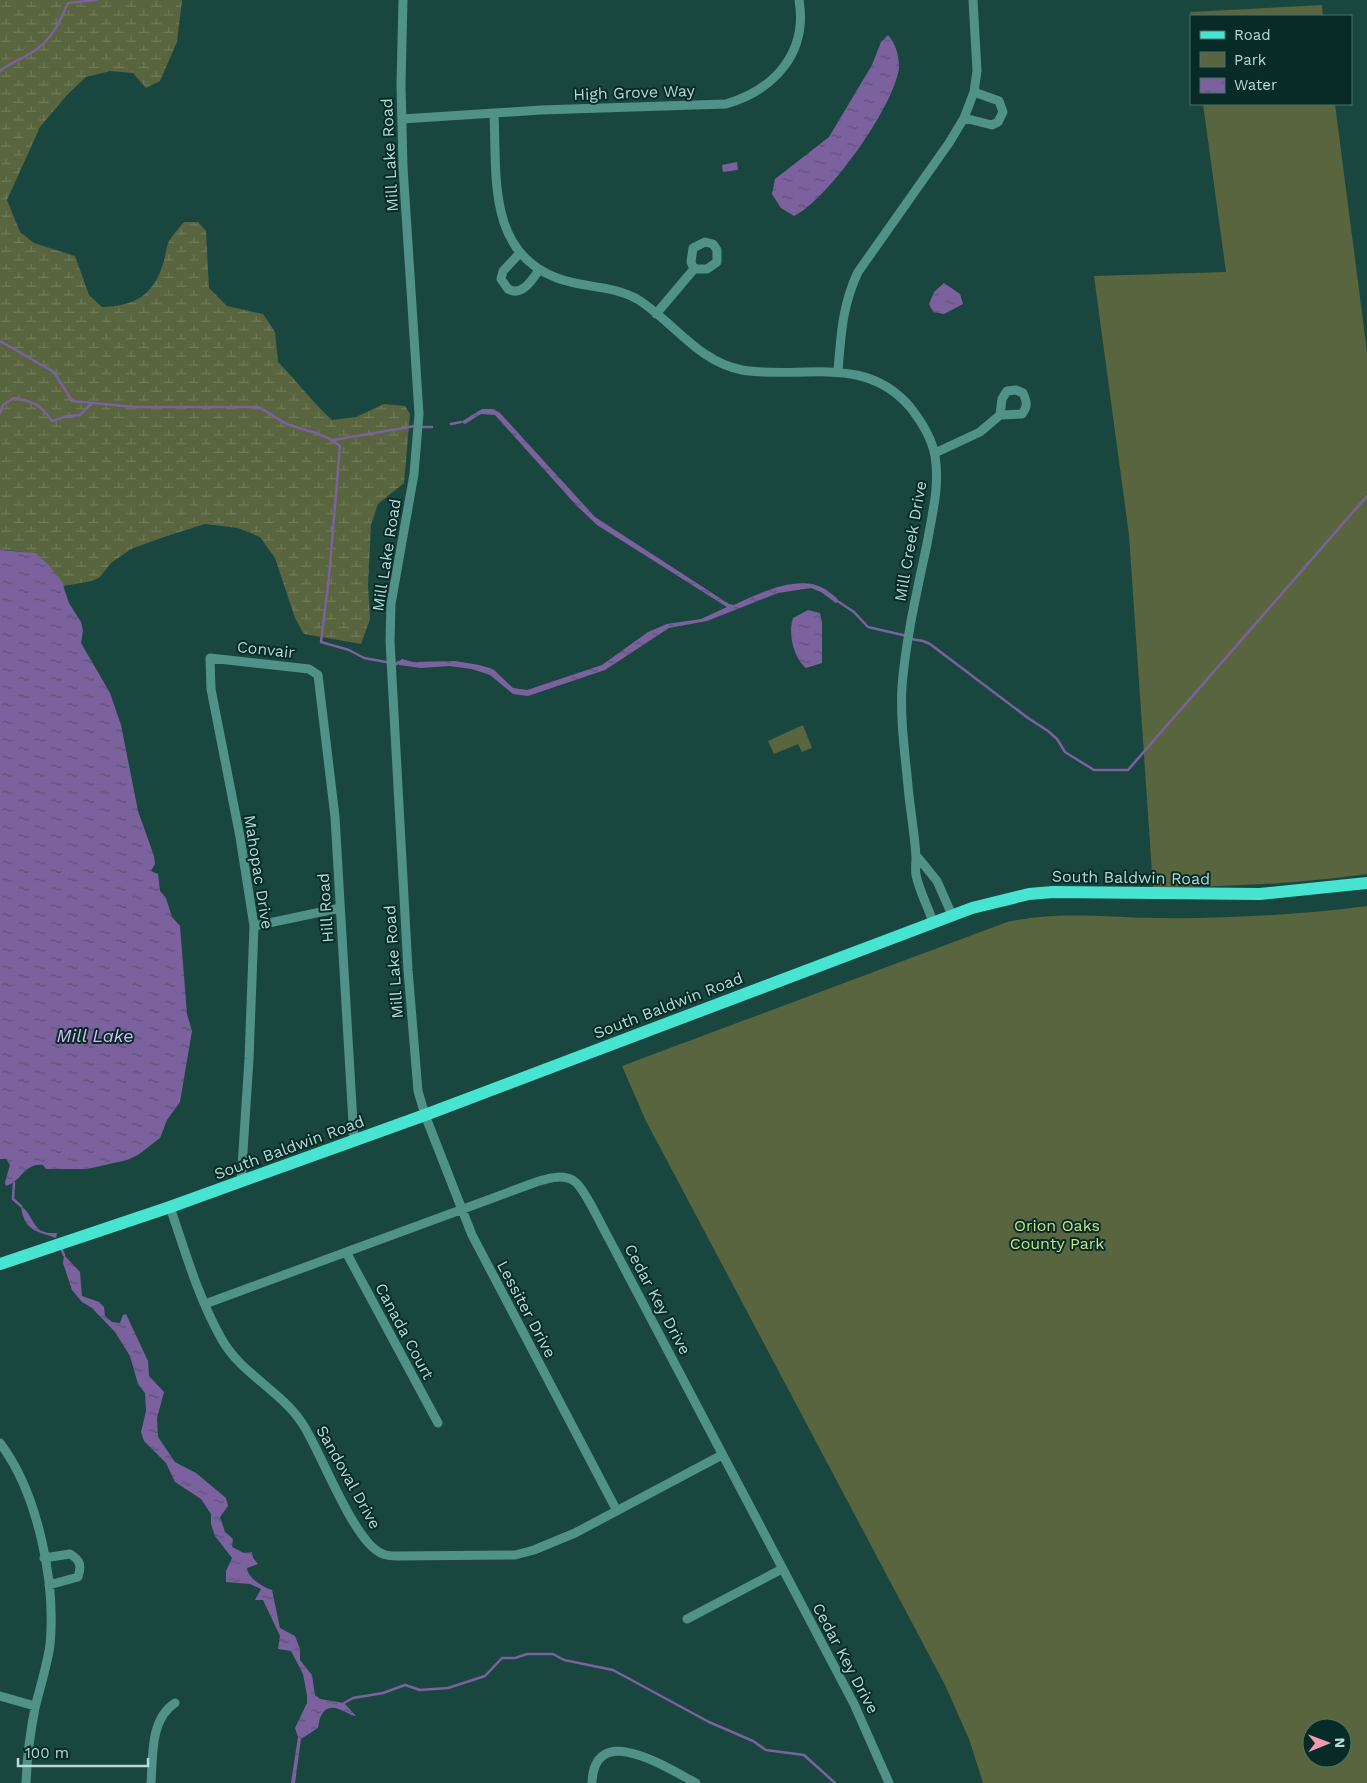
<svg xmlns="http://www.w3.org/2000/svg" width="1367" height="1783" viewBox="0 0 1367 1783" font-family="'Work Sans',sans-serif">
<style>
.wetland{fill:url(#wetland-marsh)}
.green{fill:#59653f;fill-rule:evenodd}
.water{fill:url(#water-ripples)}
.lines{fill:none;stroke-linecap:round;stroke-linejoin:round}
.stream{stroke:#7b619d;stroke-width:2.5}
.minor{stroke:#509288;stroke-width:9}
.major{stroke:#46e4d1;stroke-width:12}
.labels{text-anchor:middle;stroke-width:4;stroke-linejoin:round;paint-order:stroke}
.street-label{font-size:16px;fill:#b5dbd4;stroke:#072b27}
.park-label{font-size:16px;fill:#c6e485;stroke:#072b27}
.water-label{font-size:18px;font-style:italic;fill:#d5c0f4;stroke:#072b27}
</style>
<defs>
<pattern id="wetland-marsh" width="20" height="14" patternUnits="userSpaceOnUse" patternTransform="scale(1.25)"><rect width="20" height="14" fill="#59653f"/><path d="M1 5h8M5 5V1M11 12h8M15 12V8" fill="none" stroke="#6f7a5a"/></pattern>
<pattern id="water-ripples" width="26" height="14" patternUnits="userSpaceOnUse" patternTransform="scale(1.25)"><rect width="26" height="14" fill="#7b619d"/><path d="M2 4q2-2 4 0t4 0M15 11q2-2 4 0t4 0" fill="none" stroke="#5c5373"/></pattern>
</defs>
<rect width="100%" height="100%" fill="#1a4640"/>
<path class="wetland" d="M0,0H182L177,42L160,81L146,88L133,73L110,71L86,77L67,95L40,127L7,200L20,232L34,243L75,256L89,295L102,307C134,306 153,296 163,264C166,256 166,247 169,241C173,234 179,228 184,222H198L206,231L209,288L227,306L263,314L275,332L278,362C297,381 312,402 332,420L356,417L384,404L405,406L410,414L404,483L378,504L371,525L368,585L370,619L361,644L304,634L295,618L275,558L260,537L238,528L205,524L164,537L131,549L111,563L100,577L92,581L63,586C46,555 34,551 0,550Z"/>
<path class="green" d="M1322,5L1323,16L1191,17L1190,12Z
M1203,104H1335L1367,352V874C1295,884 1225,887 1153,887L1129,535L1094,276L1226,272Z
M803,725L812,748L802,752L798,744L774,754L768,741Z
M1367,906V1783H983L969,1739L945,1685L646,1121L622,1066L1007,922C1056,911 1104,917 1154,918C1226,919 1296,915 1367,906ZM1312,1728H1342V1758H1312Z"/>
<path class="water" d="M888,35C896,44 899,56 899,67C896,104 827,201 794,216L781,208L772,194L775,179L829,137L872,65L881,42Z
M737,162L738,170L723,172L722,165Z
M944,283L960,294L963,304L944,314L933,312L929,304L934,292Z
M482,409H493L500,413L595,517L729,604L734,605C760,593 803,571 829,592C833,595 838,598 839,602L836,603L821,592L811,588L778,593L707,621L669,628L605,670L528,696L513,694L490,675L472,669L449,666L421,668L399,665L398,662L402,659L413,662L455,661L479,665L493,669L513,688L527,690L602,665L648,632L667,624L701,619L727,607L597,525L576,505L495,415L481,414L465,424L461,422Z
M0,550L35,553L49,565L62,582L69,603L81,622L83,631L81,643L110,693L121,725L138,811L154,856L155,864L151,871L158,874L160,891L166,898L172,917L180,926L187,1014L192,1031L180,1102L167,1120L160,1138L138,1155L127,1160L87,1169H46L43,1165C24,1163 22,1181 6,1186L5,1182L10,1165L6,1159H0Z
M808,610L820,613L822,623V663L806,668C793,657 788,633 793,618Z
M21,1206C36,1217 31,1235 57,1233L56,1238C38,1231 24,1232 21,1206Z
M64,1255L80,1272L82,1296L99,1302L104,1307L105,1316L112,1322L120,1323L123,1315L126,1314L148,1361L149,1376L164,1392L157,1418L158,1437L175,1462L196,1473L226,1498L228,1506L220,1517L225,1532L233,1539L232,1547L244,1553L252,1552L253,1558L258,1564L247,1568C248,1578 262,1587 272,1590L280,1628L295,1636L300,1649V1660L312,1675L315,1695L320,1699L344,1703L356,1716C346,1715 330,1698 321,1716C319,1719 319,1724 318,1728L301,1739L295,1783H291L298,1737L295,1728L307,1703V1695L303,1674L291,1651L278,1649L280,1636L263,1600H255L261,1589L250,1584L226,1582V1571L232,1558L215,1536L211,1524V1514L201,1499L175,1482L166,1463L144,1441L141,1432L146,1411L145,1393L138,1384L130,1356L115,1332L92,1308L82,1302L72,1290L63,1263Z"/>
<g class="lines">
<path class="stream" d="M0,71C10,63 20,60 31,53C51,41 59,24 68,3L96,0
M0,341L54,372L72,401L134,407H258C267,411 276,418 285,423C303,431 324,432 340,446L329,577L321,642L349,650L364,658L397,664L398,662
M0,413L3,405L14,398C35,402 40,404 52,421L67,416L80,415L92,403
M451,424L461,422
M421,427H432
M333,440L415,426
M839,602L854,612L868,627L907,636
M911,639L923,641L930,644L1028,718L1048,731L1057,739L1065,752L1094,770H1128L1367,496
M14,1183L13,1199L21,1206
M61,1248L64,1255
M344,1703L353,1698L383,1693L405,1685L420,1690L448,1688L485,1676L502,1658H515L527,1654H553L564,1660L613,1670L709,1722L753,1741L766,1750L804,1755L835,1783"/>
<path class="minor" d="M403,0L401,85L403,167L419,414L414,474L391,604L390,641L408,970L418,1091L425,1115L472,1235L617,1511
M494,114C497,175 487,252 557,278C583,288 612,285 637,299C673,321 698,362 742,370C801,380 864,353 910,407C921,421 932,438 935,456C940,486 932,514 927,544C917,591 906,638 902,686C900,720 905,753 908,786C910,810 915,834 916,858C916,863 915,869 916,875C919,890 928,907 933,922
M964,118L992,125L998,122L1003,112L999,101L974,92
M402,119L541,110L726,104C774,90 808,53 799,0
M705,242L713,244L717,250V262L707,269H694L691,262L693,248Z
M520,253L503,271L501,279L508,289C522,297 532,280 539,270
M656,314L694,269
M838,371C841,335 842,306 858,272L949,143L964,118L974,92L977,71L973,0
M935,453L980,432L1000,415L1022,414C1028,406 1027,402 1023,393L1016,390L1007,391L1002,399L1000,415
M916,855L937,881L952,915
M254,926L340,908
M241,1182L249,1059L254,926L240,837L211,689L210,658L309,669L318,675L335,817L354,1140
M170,1207C185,1251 198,1297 221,1338C240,1373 280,1390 302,1423C321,1451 354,1544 383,1554C387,1556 393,1556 398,1556L515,1555L534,1550L575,1533L722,1455
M346,1252L438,1423
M205,1304L539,1181C550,1178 563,1174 574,1181C584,1187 602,1227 609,1239L854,1704L889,1783
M0,1443C38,1493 56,1583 50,1645C47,1666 40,1687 35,1708C30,1733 27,1757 26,1783
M44,1558L70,1554C80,1560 82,1565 78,1577L49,1585
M687,1619L782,1569
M0,1696L35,1706
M151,1783C153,1756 150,1719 175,1703
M592,1783C594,1720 667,1768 696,1783"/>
<path class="major" d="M0,1264L170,1207L425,1115L972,908L1029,894L1053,892L1260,894L1367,883"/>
</g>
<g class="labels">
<g class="street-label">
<text transform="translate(634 92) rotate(-2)" y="6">High Grove Way</text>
<text transform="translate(389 155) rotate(-93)" y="6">Mill Lake Road</text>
<text transform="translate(910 541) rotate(-80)" y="6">Mill Creek Drive</text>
<text transform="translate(386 555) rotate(-81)" y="6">Mill Lake Road</text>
<text transform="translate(266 649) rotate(6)" y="6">Convair</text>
<text transform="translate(259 872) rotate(81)" y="6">Mahopac Drive</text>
<text transform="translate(1131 877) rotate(1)" y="6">South Baldwin Road</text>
<text transform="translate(325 908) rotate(-94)" y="6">Hill Road</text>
<text transform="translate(393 962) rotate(-94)" y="6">Mill Lake Road</text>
<text transform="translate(668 1005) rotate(-21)" y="6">South Baldwin Road</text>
<text transform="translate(289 1147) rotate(-20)" y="6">South Baldwin Road</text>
<text transform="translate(658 1299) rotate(62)" y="6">Cedar Key Drive</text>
<text transform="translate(527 1309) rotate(62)" y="6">Lessiter Drive</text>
<text transform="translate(405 1331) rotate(62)" y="6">Canada Court</text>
<text transform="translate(349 1477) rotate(61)" y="6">Sandoval Drive</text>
<text transform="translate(846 1658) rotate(62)" y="6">Cedar Key Drive</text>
</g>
<g class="park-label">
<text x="1057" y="1231">Orion Oaks<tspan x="1057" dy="18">County Park</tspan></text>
</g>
<g class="water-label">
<text x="95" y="1042">Mill Lake</text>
</g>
</g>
<rect x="1190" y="15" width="162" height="90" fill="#072b27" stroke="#4d716c"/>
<rect x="1200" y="31" width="25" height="8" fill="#46e4d1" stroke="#4d716c"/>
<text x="1234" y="40" font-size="15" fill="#b5dbd4">Road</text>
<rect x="1200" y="52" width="25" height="15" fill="#59653f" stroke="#4d716c"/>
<text x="1234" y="65" font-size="15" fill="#b5dbd4">Park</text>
<rect x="1200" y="78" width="25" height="15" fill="url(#water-ripples)" stroke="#4d716c"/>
<text x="1234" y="90" font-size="15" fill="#b5dbd4">Water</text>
<g transform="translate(1327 1743) rotate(89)"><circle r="24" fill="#072b27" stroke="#4d716c"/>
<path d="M0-4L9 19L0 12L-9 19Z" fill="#f29ab0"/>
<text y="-8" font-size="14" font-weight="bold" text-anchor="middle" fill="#b5dbd4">N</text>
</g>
<path d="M18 1758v8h130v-8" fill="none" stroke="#b5dbd4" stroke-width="2.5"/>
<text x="25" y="1758" font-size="15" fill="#b5dbd4" stroke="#072b27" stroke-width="4" paint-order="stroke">100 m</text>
</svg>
